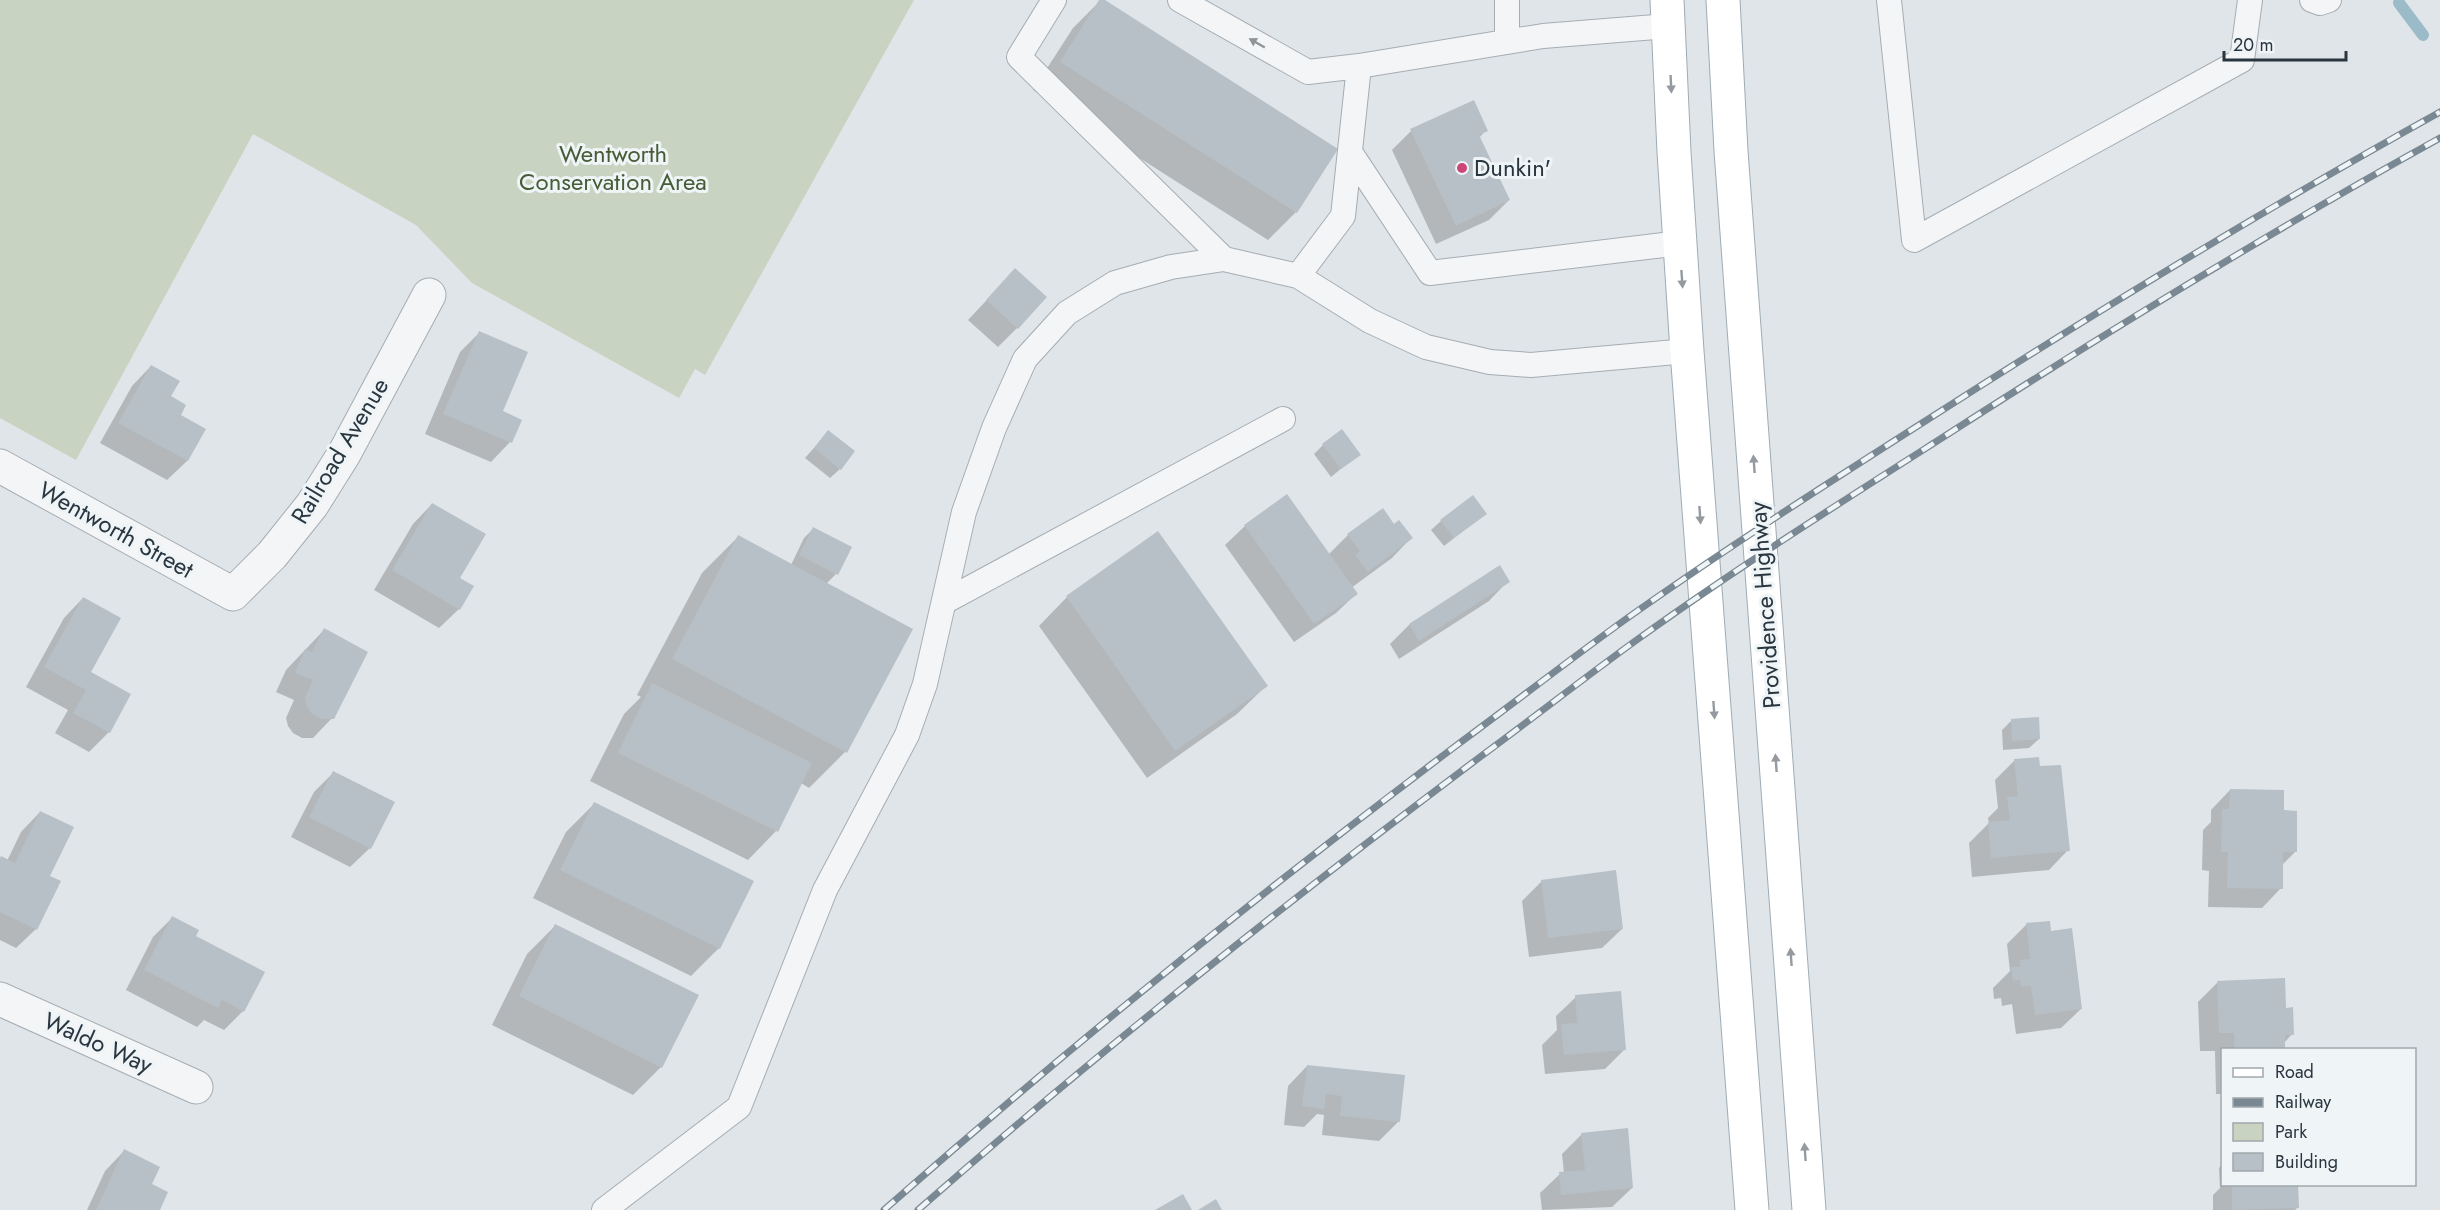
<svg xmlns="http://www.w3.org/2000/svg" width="2440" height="1210" viewBox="0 0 2440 1210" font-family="Jost,sans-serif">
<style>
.green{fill:#c9d3c1}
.shadow{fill:#0003}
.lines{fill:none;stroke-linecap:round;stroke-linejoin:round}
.stream{stroke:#9bbbc9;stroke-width:12}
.building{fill:#b7c0c6}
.service-casing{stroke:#a5adb3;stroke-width:26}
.minor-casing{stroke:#a5adb3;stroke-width:35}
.primary-casing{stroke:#9facb4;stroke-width:35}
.service{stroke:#f3f5f7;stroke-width:24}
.minor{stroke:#f3f5f7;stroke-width:33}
.primary{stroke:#fff;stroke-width:33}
.rail-casing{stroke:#798892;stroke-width:7}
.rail{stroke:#eff4f6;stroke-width:4.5;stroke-dasharray:14;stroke-linecap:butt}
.oneway{fill:#8e969c}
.oneway2{fill:#949aa0}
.poi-dot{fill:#cd4578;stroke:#eff4f6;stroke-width:2}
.labels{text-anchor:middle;stroke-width:6;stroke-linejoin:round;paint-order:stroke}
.park-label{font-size:24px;fill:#455c36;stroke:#eff4f6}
.poi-label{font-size:24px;fill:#293640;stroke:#eff4f6;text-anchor:start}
.street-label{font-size:24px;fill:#293640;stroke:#eff4f6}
</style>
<rect width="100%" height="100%" fill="#e0e5e9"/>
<path class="green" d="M0,0H914L705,375L695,369L679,398L472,283L416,225L253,134L76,460L0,418Z"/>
<path class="shadow" d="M1101,0L1296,212L1268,240L1033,90L1073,28Z
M1486,130L1479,138L1509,200L1489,220L1436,244L1392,150L1411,131Z
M1015,270L1017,328L998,347L968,320Z
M479,333L510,442L491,462L425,434L460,352Z
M151,366L179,416L204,429L187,461L167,480L100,443L132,386Z
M828,432L840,469L830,478L805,458Z
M1323,445L1359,454L1331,477L1314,454Z
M1287,496L1328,555L1348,535L1382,510L1394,526L1411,538L1392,558L1351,588L1356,594L1336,613L1294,642L1225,545L1245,526Z
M432,504L458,578L459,609L439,628L374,590L413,524Z
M1485,514L1444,546L1431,530L1441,521Z
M814,528L836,574L826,584L845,752L809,788L801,783L776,831L748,860L590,781L624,714L641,697L637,695L702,573L738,537L791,565L804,538Z
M1508,581L1489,601L1399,659L1390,644L1409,625Z
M1067,597L1266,686L1237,714L1147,778L1039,626Z
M83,598L89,673L129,695L108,733L89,752L55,733L68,710L26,687L64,618Z
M324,630L332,718L313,738H302L293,733L288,726L286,718L294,700L276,692L286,670Z
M2011,721L2039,739L2029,748L2003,750L2002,730Z
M2014,761L2068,850L2049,870L1972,877L1969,843L1989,823L1988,818L1998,808L1995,780Z
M333,773L370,848L350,867L291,837L314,792Z
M2230,790L2282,812L2295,852L2281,866V888L2262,908L2208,907L2209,871L2202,870L2203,830L2211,822V810Z
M595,803L719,948L691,976L533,898L566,832Z
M40,812L48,876L36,929L16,948L0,940V859L7,861L21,832Z
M1541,882L1622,929L1602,948L1529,957L1522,901Z
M172,918L194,937L243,1011L224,1030L204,1020L197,1027L126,990L153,937Z
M2026,925L2050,933L2081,1009L2061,1028L2016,1034L2012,1004L2002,1006L2001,998L1994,999L1993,988L2010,971L2007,944Z
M555,926L661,1067L633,1095L492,1025L527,954Z
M2218,982L2284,1009L2292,1034L2284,1043V1050H2222V1094H2216L2215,1051H2200L2198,1002Z
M1576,997L1624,1050L1605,1069L1545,1074L1542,1045L1557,1030L1556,1016Z
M1307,1066L1399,1121L1379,1141L1322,1135L1324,1115L1317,1114L1304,1127L1284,1125L1288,1086Z
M1582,1134L1632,1188L1612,1207L1542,1210L1540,1193L1560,1174L1564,1173L1562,1154Z
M124,1151L150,1184L158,1210H87L105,1171Z
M2222,1164V1184H2297V1208L2295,1210H2213V1195L2220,1188L2219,1168Z"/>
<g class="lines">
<path class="stream" d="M2399,3L2423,35"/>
</g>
<path class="building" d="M1099,0H1105L1338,149L1297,213L1060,62Z
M1474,100L1488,131L1479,135L1510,200L1456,226L1410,129Z
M1015,268L1047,297L1018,329L986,300Z
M479,331L528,352L503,411L522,420L512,443L443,414Z
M151,365L180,381L171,396L186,405L181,415L206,429L188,461L118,423Z
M1342,429L1361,455L1341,469L1322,444Z
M828,430L855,451L841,470L814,448Z
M1287,494L1358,594L1314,624L1244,525Z
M1473,495L1487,514L1454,538L1440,520Z
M432,503L486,534L460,578L474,586L460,610L392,570Z
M1383,508L1394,524L1399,520L1413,538L1368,572L1355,555L1360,551L1347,534Z
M813,527L852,547L838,575L799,555Z
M1158,531L1268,686L1175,751L1066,596Z
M738,535L913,629L847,753L672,659Z
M1500,565L1510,582L1419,641L1409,624Z
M83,597L121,618L91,672L131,694L110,733L73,713L86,690L44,667Z
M324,628L368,652L334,719H322L312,714L307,707L305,698L313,680L295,673L305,649L312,652Z
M652,683L812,763L778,832L618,753Z
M2039,717L2040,739L2012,741L2011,719Z
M2039,757L2040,766L2061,765L2070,851L1991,858L1988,822L2010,820L2007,797L2018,796L2014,759Z
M333,771L395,802L371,849L309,817Z
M2230,789L2284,790V810L2297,811V852H2283V889L2227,888L2228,852H2221L2222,809H2229Z
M594,802L754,881L720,949L560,870Z
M40,811L74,827L50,876L61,881L37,930L0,912V858L1,856L15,863Z
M1616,870L1623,929L1548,938L1541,880Z
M172,916L199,930L196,936L265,972L244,1012L222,1000L218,1008L144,970Z
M2050,921L2051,931L2072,928L2082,1009L2035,1015L2031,986L2021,987L2020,980L2013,981L2011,967H2020V960L2030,959L2026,923Z
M555,924L699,995L662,1068L519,996Z
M2285,978L2286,1008L2293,1007L2294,1035H2285V1050H2234V1033H2219L2217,981Z
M1621,991L1626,1050L1564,1055L1561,1024L1577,1023L1575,995Z
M1307,1065L1405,1075L1400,1122L1340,1116L1342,1096L1326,1094L1324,1109L1302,1106Z
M1628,1128L1633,1188L1561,1195L1559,1172L1585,1170L1581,1133Z
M124,1149L160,1167L152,1184L168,1192L160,1210H96Z
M2232,1184H2298L2299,1208L2232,1210Z
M1183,1194L1192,1210H1155Z
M1216,1199L1222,1210H1198Z"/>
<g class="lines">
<defs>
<path id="service" d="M1054,0L1019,57L1224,259
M1180,0L1308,72L1359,66L1543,36L1668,26
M1507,0V41
M1889,0L1914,240L2242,60L2250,0
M2312,0L2320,3L2329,0
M1350,152L1430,273L1680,243
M1298,276L1343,216L1359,66
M944,602L1283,419
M604,1210L739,1107L825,890L907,735L925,684L964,512L994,428L1025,359L1067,313L1115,283L1171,267L1224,259L1298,276L1370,321L1426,347L1490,362L1531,365L1687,351"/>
<path id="minor" d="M0,466L233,594L272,555L312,505L344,454L429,295
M0,999L196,1087"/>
<path id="primary" d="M1667,0L1674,152L1687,351L1752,1210
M1723,0L1731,151L1809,1210"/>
</defs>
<use href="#service" class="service-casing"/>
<use href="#minor" class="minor-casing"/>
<use href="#primary" class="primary-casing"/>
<use href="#service" class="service"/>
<use href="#minor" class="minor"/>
<use href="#primary" class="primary"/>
<defs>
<path id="rail" d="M884,1210C1069,1047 1260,893 1457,745C1514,703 1569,660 1626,619C1725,549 1828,483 1930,418C2097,311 2267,208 2440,112
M918,1210C1099,1051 1287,902 1480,757C1533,718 1584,678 1638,639C1734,570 1835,506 1934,443C2100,336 2268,233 2440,138"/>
</defs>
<use href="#rail" class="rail-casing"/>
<use href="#rail" class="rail"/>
</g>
<defs><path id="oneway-solid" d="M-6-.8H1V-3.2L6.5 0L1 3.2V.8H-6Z" transform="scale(1.5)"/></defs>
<use class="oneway" href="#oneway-solid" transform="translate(1257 43) rotate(-150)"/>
<g class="oneway2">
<use href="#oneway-solid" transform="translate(1671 84) rotate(87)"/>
<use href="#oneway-solid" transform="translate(1682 279) rotate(86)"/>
<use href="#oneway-solid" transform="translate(1754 464) rotate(-94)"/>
<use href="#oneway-solid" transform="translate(1700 515) rotate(86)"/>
<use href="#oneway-solid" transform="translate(1714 710) rotate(86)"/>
<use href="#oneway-solid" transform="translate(1776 763) rotate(-94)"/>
<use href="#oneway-solid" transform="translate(1791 957) rotate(-94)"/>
<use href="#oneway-solid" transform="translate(1805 1152) rotate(-94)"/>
</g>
<circle class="poi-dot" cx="1462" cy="168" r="6"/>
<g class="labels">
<g class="park-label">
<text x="613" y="162">Wentworth<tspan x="613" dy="28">Conservation Area</tspan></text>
</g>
<g class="poi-label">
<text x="1474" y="176">Dunkin'</text>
</g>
<g class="street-label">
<text transform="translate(340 451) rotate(-59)" y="8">Railroad Avenue</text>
<text transform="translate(116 530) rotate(29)" y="8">Wentworth Street</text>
<text transform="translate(1765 605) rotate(-94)" y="8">Providence Highway</text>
<text transform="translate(98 1043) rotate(24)" y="8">Waldo Way</text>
</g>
</g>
<rect x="2221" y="1048" width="195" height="138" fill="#eff4f6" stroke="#a0a8ad" stroke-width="1.5"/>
<rect x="2233" y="1068" width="30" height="9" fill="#ffffff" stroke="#a0a8ad" stroke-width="1.5"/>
<text x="2275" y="1078" font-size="18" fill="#293640">Road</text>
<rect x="2233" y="1098" width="30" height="9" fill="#798892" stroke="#a0a8ad" stroke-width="1.5"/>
<text x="2275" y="1108" font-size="18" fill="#293640">Railway</text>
<rect x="2233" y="1123" width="30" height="18" fill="#c9d3c1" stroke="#a0a8ad" stroke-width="1.5"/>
<text x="2275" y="1138" font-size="18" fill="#293640">Park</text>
<rect x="2233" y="1153" width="30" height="18" fill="#b7c0c6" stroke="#a0a8ad" stroke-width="1.5"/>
<text x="2275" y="1168" font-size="18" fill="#293640">Building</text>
<path d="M2224 51v9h122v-9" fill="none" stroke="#293640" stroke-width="3"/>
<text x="2233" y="51" font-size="18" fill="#293640" stroke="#eff4f6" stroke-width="4.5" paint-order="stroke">20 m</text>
</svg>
